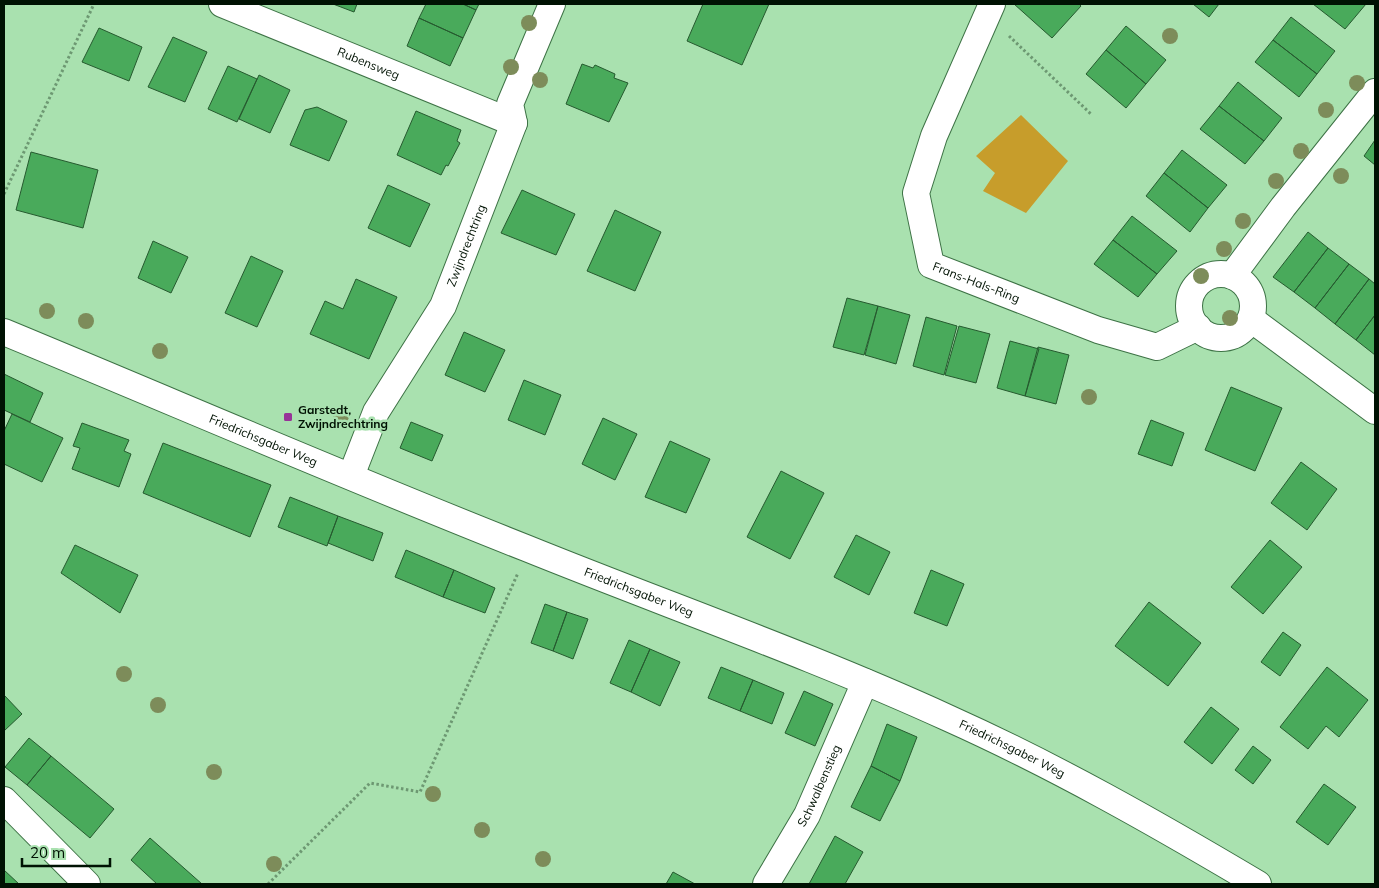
<svg xmlns="http://www.w3.org/2000/svg" width="1379" height="888" viewBox="0 0 1379 888" font-family="Mulish,sans-serif">
<style>
.green{fill:#c79d2b}
.building{fill:#49aa5b;stroke:#265a2f}
.lines{fill:none;stroke-linecap:round;stroke-linejoin:round}
.street-casing{stroke:#3d7245;stroke-width:28}
.path{stroke:#6d9872;stroke-width:3;stroke-dasharray:2.5 2.5;stroke-linecap:butt}
.street{stroke:#fff;stroke-width:26}
.tree{fill:#7d8c5a}
.poi-dot{fill:#973398;stroke:#a9e1af;stroke-width:2}
.labels{text-anchor:middle;stroke-width:5;stroke-linejoin:round;paint-order:stroke}
.street-label{font-size:12px;fill:#001203;stroke:#a9e1af}
.poi-label{font-size:12px;font-weight:bold;fill:#001203;stroke:#a9e1af;text-anchor:start}
</style>
<rect width="100%" height="100%" fill="#a9e1af"/>
<path class="green" d="M1021,115L1068,161L1026,213L983,191L995,173L976,156Z"/>
<path class="building" d="M333,4H357L354,12Z
M426,4H463L476,10L463,38L419,18Z
M463,4H479L476,10Z
M703,4H769L742,65L687,41Z
M1014,4H1079L1081,6L1052,38Z
M1193,4H1219L1209,17Z
M1313,4H1366L1345,29Z
M1291,17L1335,51L1317,74L1273,40Z
M419,18L463,38L450,66L407,46Z
M1126,26L1166,60L1146,84L1106,50Z
M99,28L142,47L129,81L82,62Z
M173,37L207,52L185,102L148,87Z
M1273,40L1317,74L1299,97L1255,62Z
M1106,50L1146,84L1126,108L1086,74Z
M582,64L593,68L595,65L615,74L614,78L628,83L609,122L566,104Z
M228,66L257,79L237,122L208,109Z
M259,75L290,90L270,133L239,119Z
M1238,82L1282,118L1264,141L1219,106Z
M1219,106L1264,141L1245,164L1200,129Z
M317,107L347,121L329,161L290,145L305,110Z
M416,111L461,130L457,141L460,143L448,166L446,165L441,175L397,155Z
M1375,140V165L1364,156Z
M1182,150L1227,185L1208,208L1164,173Z
M31,152L98,170L83,228L16,210Z
M1164,173L1208,208L1190,232L1146,196Z
M388,185L430,204L410,247L368,228Z
M522,190L575,214L556,255L501,233Z
M615,210L661,232L635,291L587,271Z
M1132,216L1177,251L1157,274L1113,240Z
M1308,232L1328,248L1294,292L1273,277Z
M1113,240L1157,274L1138,297L1094,264Z
M153,241L188,257L171,293L138,278Z
M1328,248L1349,264L1315,308L1294,292Z
M251,256L283,271L257,327L225,313Z
M1349,264L1369,279L1335,324L1315,308Z
M356,279L397,297L369,359L310,334L325,301L343,309Z
M1369,279L1375,284V315L1356,340L1335,324Z
M847,298L878,306L864,355L833,347Z
M878,306L910,315L896,364L865,355Z
M1375,315V355L1356,340Z
M926,317L957,326L944,375L913,366Z
M959,326L990,334L976,383L945,375Z
M464,332L505,350L485,392L445,375Z
M1010,341L1039,349L1025,396L997,388Z
M1038,347L1069,355L1056,404L1025,396Z
M4,374L43,393L30,422L4,410Z
M524,380L561,395L545,435L508,420Z
M1231,387L1282,408L1255,471L1205,450Z
M12,414L63,438L42,482L4,464V431Z
M603,418L637,434L615,480L582,464Z
M1151,420L1184,433L1172,466L1138,454Z
M411,422L443,435L432,461L400,448Z
M82,423L129,440L124,451L131,454L119,487L72,469L80,448L73,446Z
M670,441L710,459L686,513L645,497Z
M163,443L271,485L250,537L143,493Z
M1301,462L1337,489L1307,530L1271,503Z
M781,471L824,493L790,559L747,537Z
M290,497L338,516L327,546L278,527Z
M338,516L383,533L373,561L328,543Z
M856,535L890,552L869,595L834,577Z
M1270,540L1302,567L1263,614L1231,587Z
M75,545L138,575L120,613L61,573Z
M406,550L454,570L443,597L395,577Z
M454,570L495,588L485,613L443,597Z
M931,570L964,584L947,626L914,613Z
M1149,602L1201,643L1168,686L1115,646Z
M545,604L567,612L553,651L531,643Z
M567,612L588,619L573,659L553,651Z
M1283,632L1301,645L1280,676L1261,662Z
M629,640L650,649L631,692L610,683Z
M650,649L680,662L660,706L631,692Z
M721,667L753,680L740,711L708,698Z
M1327,667L1368,700L1339,737L1326,726L1308,749L1280,727Z
M753,680L784,693L772,724L740,711Z
M804,691L833,704L815,746L785,733Z
M4,695L22,714L4,731Z
M1211,707L1239,729L1212,764L1184,742Z
M887,724L917,737L900,781L871,766Z
M29,738L51,756L27,785L5,767Z
M1253,746L1271,760L1253,784L1235,770Z
M51,756L114,809L90,838L27,785Z
M871,766L900,781L880,821L851,807Z
M1324,784L1356,807L1328,845L1296,822Z
M835,836L863,852L845,884H809Z
M150,838L202,884H157L131,860Z
M4,870L19,884H4Z
M673,872L695,884H666Z"/>
<g class="lines">
<defs>
<g id="street">
<path id="s1" d="M222,4L514,123"/>
<path id="s2" d="M992,4L934,136L916,193L931,265L1098,330L1157,347L1198,327"/>
<circle cx="1221" cy="306" r="32"/>
<path d="M1232,276L1283,207L1375,92"/>
<path d="M1251,319L1375,411"/>
<path id="s3" d="M4,332C178,404 351,479 526,548C667,605 810,655 948,718C1055,766 1157,824 1258,884"/>
<path id="s4" d="M351,476L376,412L443,306L514,123L510,104L552,4"/>
<path d="M4,800L87,884"/>
<path id="s5" d="M766,884L807,815L865,682"/>
</g>
</defs>
<use href="#street" class="street-casing"/>
<path class="path" d="M1009,36L1092,115
M4,194L94,4
M268,884L370,783L420,792L518,573"/>
<use href="#street" class="street"/>
</g>
<g class="tree">
<circle cx="529" cy="23" r="8"/>
<circle cx="1170" cy="36" r="8"/>
<circle cx="511" cy="67" r="8"/>
<circle cx="540" cy="80" r="8"/>
<circle cx="1357" cy="83" r="8"/>
<circle cx="1326" cy="110" r="8"/>
<circle cx="1301" cy="151" r="8"/>
<circle cx="1341" cy="176" r="8"/>
<circle cx="1276" cy="181" r="8"/>
<circle cx="1243" cy="221" r="8"/>
<circle cx="1224" cy="249" r="8"/>
<circle cx="1201" cy="276" r="8"/>
<circle cx="47" cy="311" r="8"/>
<circle cx="1230" cy="318" r="8"/>
<circle cx="86" cy="321" r="8"/>
<circle cx="160" cy="351" r="8"/>
<circle cx="1089" cy="397" r="8"/>
<circle cx="341" cy="416" r="8"/>
<circle cx="124" cy="674" r="8"/>
<circle cx="158" cy="705" r="8"/>
<circle cx="214" cy="772" r="8"/>
<circle cx="433" cy="794" r="8"/>
<circle cx="482" cy="830" r="8"/>
<circle cx="543" cy="859" r="8"/>
<circle cx="274" cy="864" r="8"/>
</g>
<rect class="poi-dot" x="283" y="412" width="10" height="10" rx="2.5"/>
<g class="labels">
<g class="street-label">
<text dy="4" stroke="none"><textPath href="#s1" startOffset="158">Rubensweg</textPath></text>
<text dy="4" stroke="none"><textPath href="#s4" startOffset="259">Zwijndrechtring</textPath></text>
<text dy="4" stroke="none"><textPath href="#s2" startOffset="326">Frans-Hals-Ring</textPath></text>
<text dy="4" stroke="none"><textPath href="#s3" startOffset="281">Friedrichsgaber Weg</textPath></text>
<text dy="4" stroke="none"><textPath href="#s3" startOffset="686">Friedrichsgaber Weg</textPath></text>
<text dy="4" stroke="none"><textPath href="#s3" startOffset="1091">Friedrichsgaber Weg</textPath></text>
<text dy="4" stroke="none"><textPath href="#s5" startOffset="112">Schwalbenstieg</textPath></text>
</g>
<g class="poi-label">
<text x="298" y="414">Garstedt,<tspan x="298" dy="14">Zwijndrechtring</tspan></text>
</g>
</g>
<rect width="1379" height="888" fill="none" stroke="#001203" stroke-width="10"/>
<path d="M22 858v8h88v-8" fill="none" stroke="#001203" stroke-width="2.5"/>
<text x="30" y="858" font-size="15" fill="#001203" stroke="#a9e1af" stroke-width="4" paint-order="stroke">20 m</text>
</svg>
